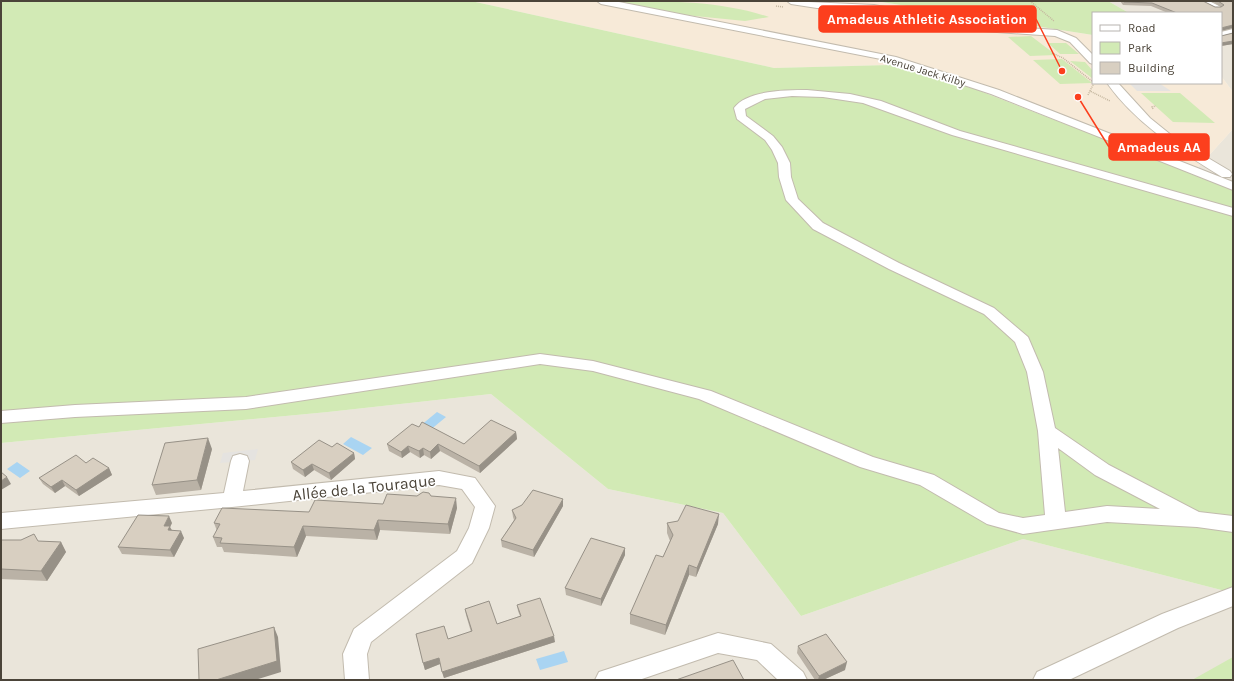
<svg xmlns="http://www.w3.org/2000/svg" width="1234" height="681" viewBox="0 0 1234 681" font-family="Karla,sans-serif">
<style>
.residential{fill:#eae5da}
.commercial{fill:#f7ead8}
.green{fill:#d2eab5}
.parking{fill:#e5e3e0}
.water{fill:#a9d4f2}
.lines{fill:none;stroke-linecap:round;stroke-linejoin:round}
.minor-casing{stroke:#c2bbae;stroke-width:2}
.path{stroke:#c4b79f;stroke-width:1.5;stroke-dasharray:1 1;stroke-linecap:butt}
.minor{fill:#fff;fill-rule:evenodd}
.wall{fill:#bab2a6}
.shaded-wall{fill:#979187}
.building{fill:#d8cfc1;stroke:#979187}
.labels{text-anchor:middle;stroke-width:3.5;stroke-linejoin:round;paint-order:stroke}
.far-street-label{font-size:11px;fill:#4b4439;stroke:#fff}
.near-street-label{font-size:16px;fill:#4b4439;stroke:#fff}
.leader{fill:none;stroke:#fc3f1d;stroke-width:1.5}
.callout-dot{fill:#fc3f1d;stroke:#fff;stroke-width:1.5}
.callout{fill:#fc3f1d;stroke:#fc3f1d;stroke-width:1.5}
.callout-label{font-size:14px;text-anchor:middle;font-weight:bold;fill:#fff}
</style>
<rect width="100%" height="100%" fill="#f6f3ec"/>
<path class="residential" d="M1108,1H1233V92L1221,76V13H1129Z
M1233,129V189L1193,173Z
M491,394L608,489L723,513L801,616L1023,539L1233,593V680H1V443L328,412Z"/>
<path class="commercial" d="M471,1H875L1093,35V83H1221V76L1233,92V129L1193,173L975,89L890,65L774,68Z"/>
<path class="green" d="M1,1H471L774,68L890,65L975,89L1233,189V593L1023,539L801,616L723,513L608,489L491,394L328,412L1,443Z
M610,1C663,1 718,0 769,17L745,21L675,14Z
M875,1H1108L1129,13H1093V35Z
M1031,36L1056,55L1030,56L1008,37Z
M1048,43H1066L1079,54H1060Z
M1062,59L1092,83L1060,84L1033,60Z
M1070,61L1085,62L1093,71V79Z
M1141,93H1180L1215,123L1173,122Z
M1233,657V680H1192Z"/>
<path class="parking" d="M1129,83H1159L1171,91H1137Z
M258,449L255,460L220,463L223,453Z"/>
<path class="water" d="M437,412L446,417L429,431L420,426Z
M351,437L372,448L363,455L343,444Z
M17,462L30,471L20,478L7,469Z
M564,651L568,662L540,670L536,659Z"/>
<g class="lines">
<defs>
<path id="minor" d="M597,1H614L896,57L999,90L1233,182V190L991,94L891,61L601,4Z
M787,1L874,5L983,25L1057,30L1076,38L1093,55V64L1090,63L1070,42L1055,36L983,31L874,11L817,8L791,4Z
M1198,1H1209L1221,7L1220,9H1214Z
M1233,29V35L1221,38V32Z
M1107,83H1118L1150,118L1176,139L1230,171L1232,174L1230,177H1222C1179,150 1137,125 1107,83Z
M807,90L850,94L881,101L960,131L1233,208V216L952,135L863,103L823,97L792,96L765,99L745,109L746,116L773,136L782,147L790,163L791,177L798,199L823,223L899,263L994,308L1028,337L1043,372L1055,428L1109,465L1199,512L1233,516V532L1197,527L1107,522L1023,534L987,524L920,485L860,467L699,399L593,371L540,364L246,409L75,417L1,423V411L75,405L246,397L540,354L593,361L711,391L873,457L934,475L999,513L1023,518L1045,515L1038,431L1027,372L1015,342L984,314L889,269L813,229L786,200L779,177L778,163L772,150L765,140L737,119L734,108C747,90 787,90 807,90ZM1058,448L1095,475L1160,509L1107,506L1065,512Z
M240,454L247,456L249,461L243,491L439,471L475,478L495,506L489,528L472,563L371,642L367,654L369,680H345L343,654L354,629L457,551L469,528L475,507L462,489L439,485L232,507L1,529V513L224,493L231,461L233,456Z
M1233,587V606L1178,628L1069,680H1033L1037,672L1162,614Z
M718,633L771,644L803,672L807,680H778L757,660L718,653L639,680H595L599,672Z"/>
</defs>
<use href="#minor" class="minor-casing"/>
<path class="path" d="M1030,1L1054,21
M776,6L783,7
M1052,53L1063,58L1093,82
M1094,83L1090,91L1110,101
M1088,95L1090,91
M1153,109L1152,107L1156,106"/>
<use href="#minor" class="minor"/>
</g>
<path class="wall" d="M1120,1H1203L1215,7H1221L1212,1H1233L1221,31V36L1233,33V44L1221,46V13H1168L1151,6L1123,5Z
M419,427L464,444L516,432L517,439L480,473L440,451L431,459L424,455L420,458L410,452L402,458L389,451L387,444Z
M332,447L354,453L355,459L331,480L314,470L305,477L293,469L291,462Z
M212,449L201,490L156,495L152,485Z
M86,463L109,468L112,475L79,496L65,486L55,493L43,484L39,478Z
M417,496H431L457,508L450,534L380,530L377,540L306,536L297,557L224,552L222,547H217L213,537L217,531L214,523L383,504Z
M563,506L534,557L502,547L501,540L514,520L513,517L512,510Z
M172,523L170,527L172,530L184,538L174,557L122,554L118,547Z
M667,523L718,524L696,577L689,575L665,635L630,624V614L663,557L670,541L667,533Z
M1,540L61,542L66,552L47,581L1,579Z
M625,548V555L601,606L566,595L565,588Z
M517,605L555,642L444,678L440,664L425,670L416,634L448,639L471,632L466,615L465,609L497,624L520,616L518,611Z
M798,646L845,670L823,680H815L797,653Z"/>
<path class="shaded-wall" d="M1233,25V28L1221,31V28Z
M1233,41V44L1221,46V43Z
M516,432L517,439L480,473L479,466Z
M208,438L212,449L201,490L197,480Z
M438,444L440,451L431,459L430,452Z
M408,446L410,452L402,458L401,452Z
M423,448L424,455L420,458L419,451Z
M354,453L355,459L331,480L329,473Z
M312,464L314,470L305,477L303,470Z
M109,468L112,475L79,496L76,490Z
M7,477L11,484L1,490V481Z
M62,480L65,486L55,493L51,487Z
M456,498L457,508L450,534L448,524Z
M563,499V506L534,557L533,550Z
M719,514L718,524L696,577L697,568Z
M169,516L172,523L170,527L173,533L171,537L164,526Z
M378,520L380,530L377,540L374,530Z
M303,526L306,536L297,557L294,547Z
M181,531L184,538L174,557L170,550Z
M61,542L66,552L47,581L41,571Z
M625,548V555L601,606V599Z
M689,565V575L665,635L666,625Z
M274,627L278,637L281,672L255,680H216Z
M554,636L555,642L444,678L442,672Z
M439,658L440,664L425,670L423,663Z
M847,662L845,670L823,680H818L819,676Z"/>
<path class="building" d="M1123,1H1203L1215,7H1221L1224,5L1218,1H1233V25L1221,28V36L1233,33V41L1221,43V13H1177L1152,3L1124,2Z
M491,420L516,432L479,466L438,444L430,452L423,448L419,451L408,446L401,452L387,444L412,424L419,427L422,422L464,444Z
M208,438L197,480L152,485L165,443Z
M319,440L332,447L337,443L354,453L329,473L312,464L303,470L291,462Z
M76,455L86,463L93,458L109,468L76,490L62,480L51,487L39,478Z
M1,472L7,477L1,481Z
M533,490L563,499L533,550L501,540L516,518L512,510L522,505Z
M423,492L429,493L431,496L456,498L448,524L378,520L374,530L303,526L294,547L220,543L222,538L213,537L220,524L214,523L222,508L309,512L315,500L383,504L387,494L417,496Z
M686,505L719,514L697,568L689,565L666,625L630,614L656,555L663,557L673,535L667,523L678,521Z
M138,515L169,516L164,526H170L168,530L181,531L170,550L118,547Z
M34,534L38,541L61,542L41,571L1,569V540H21Z
M591,538L625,548L601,599L565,588Z
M540,598L554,636L442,672L439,658L423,663L416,634L444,626L448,639L472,631L465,609L489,601L497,624L521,616L517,605Z
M274,627L277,661L216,680H199L198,649Z
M826,634L847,662L819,676L798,646Z
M733,660L744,680H676Z"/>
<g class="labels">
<g class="far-street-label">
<text transform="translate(923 70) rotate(17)" y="4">Avenue Jack Kilby</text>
</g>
<g class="near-street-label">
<text transform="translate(364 487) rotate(-6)" y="6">Allée de la Touraque</text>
</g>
</g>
<path class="leader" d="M1062 71L1036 19M1078 97L1109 147"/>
<g class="callout-dot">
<circle cx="1062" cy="71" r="4"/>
<circle cx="1078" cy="97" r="4"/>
</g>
<g class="callout">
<rect x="819" y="6" width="217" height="26" rx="4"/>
<rect x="1109" y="134" width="100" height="26" rx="4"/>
</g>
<g class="callout-label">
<text x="927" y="24">Amadeus Athletic Association</text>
<text x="1159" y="152">Amadeus AA</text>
</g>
<rect width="1234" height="681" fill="none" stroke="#4b4439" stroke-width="4"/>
<rect x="1092" y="12" width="130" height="72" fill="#ffffff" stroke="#b7b4b0"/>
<rect x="1100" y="25" width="20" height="6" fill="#ffffff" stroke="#b7b4b0"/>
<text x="1128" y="32" font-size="12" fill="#4b4439">Road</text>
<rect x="1100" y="42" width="20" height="12" fill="#d2eab5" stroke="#b7b4b0"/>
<text x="1128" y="52" font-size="12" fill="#4b4439">Park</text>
<rect x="1100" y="62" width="20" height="12" fill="#d8cfc1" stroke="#b7b4b0"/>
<text x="1128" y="72" font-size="12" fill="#4b4439">Building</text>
</svg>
